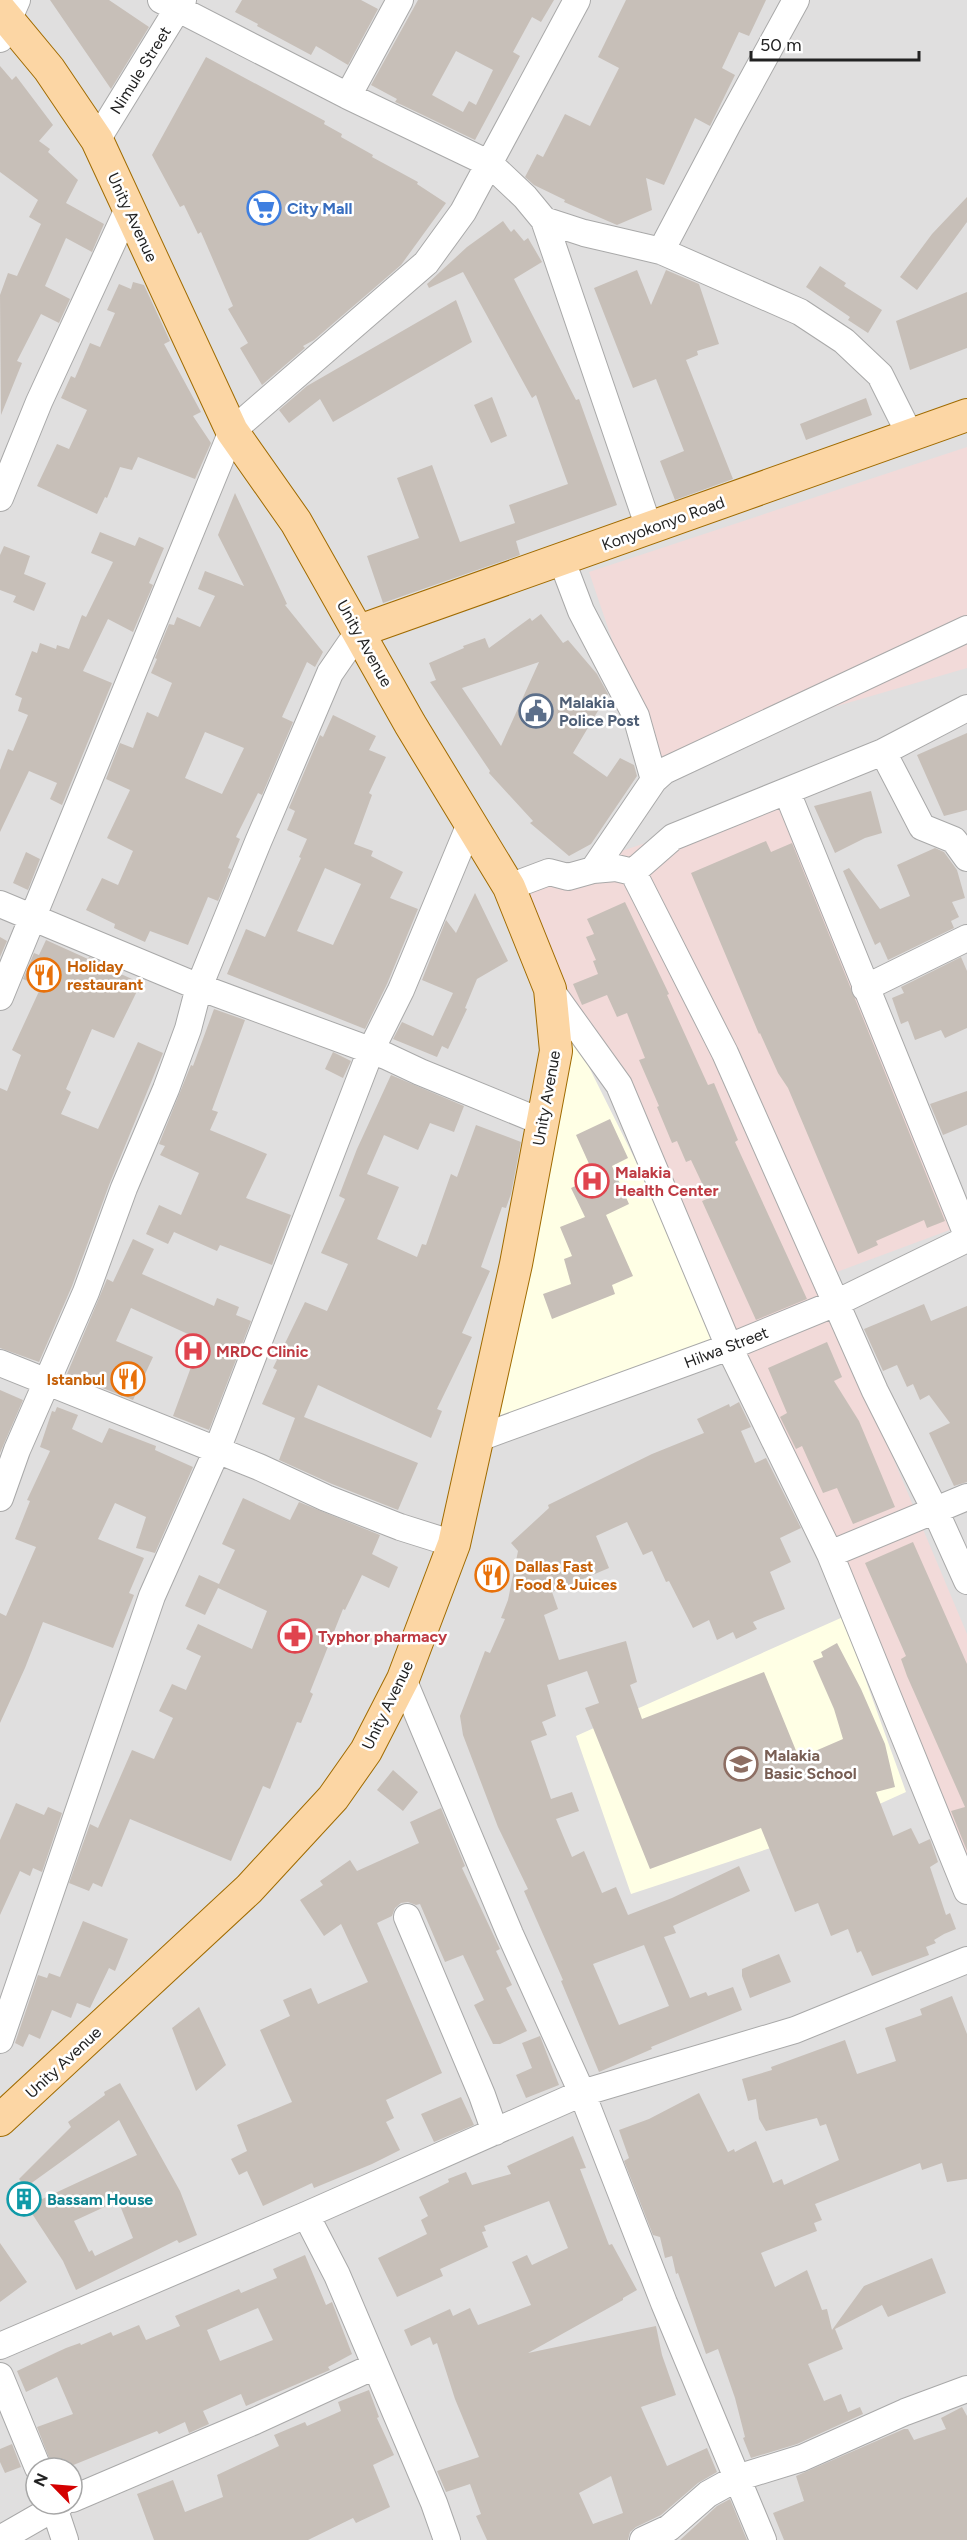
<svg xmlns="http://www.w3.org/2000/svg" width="967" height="2540" viewBox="0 0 967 2540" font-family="Figtree,sans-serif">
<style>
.residential{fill:#e0dfdf;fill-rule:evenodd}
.commercial{fill:#f2dad9}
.education{fill:#ffffe5}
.building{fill:#c7bfb8;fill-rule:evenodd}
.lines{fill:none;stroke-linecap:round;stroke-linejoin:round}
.minor-casing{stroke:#a9a9a9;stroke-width:28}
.major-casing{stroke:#a06b00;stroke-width:34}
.minor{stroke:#fff;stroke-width:26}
.major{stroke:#fcd6a4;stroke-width:32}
.labels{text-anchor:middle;stroke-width:5;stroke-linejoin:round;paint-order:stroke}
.street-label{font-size:16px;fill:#222;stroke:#fff}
.shop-label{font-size:16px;font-weight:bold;fill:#366cbe;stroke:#fff;text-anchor:start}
.service-label{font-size:16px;font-weight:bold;fill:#4e5e75;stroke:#fff;text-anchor:start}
.food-label{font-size:16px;font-weight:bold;fill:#c56008;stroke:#fff;text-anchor:start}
.health-label{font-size:16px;font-weight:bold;fill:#be3a42;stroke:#fff;text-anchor:start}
.education-label{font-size:16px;font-weight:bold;fill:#785e54;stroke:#fff;text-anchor:start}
.culture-label{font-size:16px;font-weight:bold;fill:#0d838f;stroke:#fff;text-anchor:start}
</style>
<rect width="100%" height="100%" fill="#f2efe9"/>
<path class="residential" d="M0,0H967V2540H0ZM36,2468H72V2504H36Z"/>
<path class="commercial" d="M967,447V668L653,760L589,572Z
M784,797L955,1228L818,1279L967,1634V1880L516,886Z"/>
<path class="education" d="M568,1025L724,1338L490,1430Z
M843,1617L906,1792L813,1834L631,1894L576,1736Z"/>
<path class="building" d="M50,0H109L149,27L111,89Z
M242,0H361L378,9L348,65L316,46L311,55L257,26L258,24L235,12Z
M418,0H554L541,22L532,17L513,52L520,56L475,140L402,105L395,102L397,99L371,85ZM456,51L493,70L476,105L469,101L463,112L432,95Z
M626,0H766L749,36L739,32L722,68L735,75L710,126L695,118L664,185L646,178L652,210L617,225L564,202L565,200L534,185L525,177L537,154L543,157L565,114L590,126L619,68L598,57Z
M206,57L325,121L324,124L342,134L341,137L373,155L372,157L418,182L417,184L446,203L401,265L314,340L303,346L305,348L262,385L240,348L248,343L228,309L233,306L201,232L198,234L184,205L180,207L152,155Z
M0,66L12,80L16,76L53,125L39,141L50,149L48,152L78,180L66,203L104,224L92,252L66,238L45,286L70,299L59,323L41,314L17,361L22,363L1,415L0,295L8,273L17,276L41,224L29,217L38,200L0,172Z
M967,197V222L917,290L900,277L932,234Z
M503,221L511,232L514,229L524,241L528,238L542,262L514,279L576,400L579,399L617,505L516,541L520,555L383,603L367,556L419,538L397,478L432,465L460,542L515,523L509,505L568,484L536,395L532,398L463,272L429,288L427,284L467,247Z
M820,266L846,283L844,286L882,310L868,333L848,320L850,317L806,287Z
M637,270L651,305L666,270L699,284L719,344L697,351L698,355L686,360L733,479L675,500L660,461L684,451L656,379L633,388L594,288Z
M133,282L144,285L170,341L164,344L201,412L193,416L211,443L195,479L138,457L132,470L120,467L107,498L105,497L97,514L37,486L57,444L69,449L87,410L61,398L71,376L75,378L90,343L100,347L115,313L107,310L119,284L131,289Z
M967,292V348L910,370L896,321Z
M456,300L472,342L333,422L320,399L289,423L279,410L307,386Z
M492,397L507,436L491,443L474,405Z
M866,398L872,415L806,440L800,424Z
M235,493L287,604L285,605L323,652L315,667L307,662L282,717L293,722L262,795L258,793L236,837L240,839L228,868L231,869L218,901L208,897L188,945L150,931L145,942L114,928L115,924L86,910L102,878L118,885L133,851L107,838L130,790L106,779L120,743L133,748L147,712L158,717L172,683L151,673L157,659L155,658L169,624L174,625L177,617L200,627L215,596L198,589L205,571L244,586L218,535ZM205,732L244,748L222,794L185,778Z
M100,532L135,546L139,537L164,548L149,583L153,585L133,632L108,619L83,671L112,683L62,805L50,799L57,783L29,771L0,832V770L8,749L13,751L28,715L18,711L22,698L15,695L32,651L37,653L40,643L56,649L57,645L69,649L82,615L86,617L113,562L91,553Z
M4,546L30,556L24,574L46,583L34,611L13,602L16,596L0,590V555Z
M541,614L563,643L568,640L597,674L608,694L573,753L607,777L620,758L634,765L637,776L591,844L569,856L530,823L533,821L489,773L490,771L430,682L436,680L429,663L464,648L463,646L485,638L489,648L530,618L532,621ZM539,662L501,746L462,688Z
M333,715L376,736L369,750L386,757L369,793L372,795L354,844L373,851L371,856L403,872L390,898L418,909L387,984L365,1029L227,974L246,929L265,937L301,858L299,857L307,839L287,830L295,811L289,808L320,735L323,737ZM325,868L361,884L333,945L297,931Z
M967,733V810L944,816L917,755Z
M871,791L882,833L865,838L835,853L814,806Z
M766,841L771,852L792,843L945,1221L927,1228L924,1220L876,1241L878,1245L858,1254L788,1088L778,1073L760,1033L759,1034L691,873Z
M935,848L944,852L957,870L965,898L952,902L959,917L951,921L954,928L888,960L880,942L875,945L843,871L849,868L880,909L910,896L897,865Z
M26,852L40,859L28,890L13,883Z
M475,893L508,961L477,979L465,1008L467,1009L448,1049L442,1046L437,1057L393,1039L402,1022L433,1036L453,993L422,980L446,920L456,933Z
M625,902L669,994L667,995L708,1085L714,1083L738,1140L735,1142L807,1299L756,1320L702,1201L709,1198L691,1160L686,1162L677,1141L672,1143L657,1107L659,1106L639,1060L645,1058L627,1013L617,1017L607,995L582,1005L573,984L598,974L593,961L596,960L586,937L594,934L587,919Z
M0,937L7,941L0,957Z
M46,940L88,959L89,957L115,968L114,971L141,983L114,1038L92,1029L66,1089L71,1092L61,1114L98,1129L138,1042L163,1053L109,1185L72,1286L39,1362L0,1348V1088L7,1091L21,1055L12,1050L41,987L23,979L34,953L39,955Z
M961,957L967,971V1028L945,1038L941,1030L915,1040L908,1021L901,1024L892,998L904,993L901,987Z
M214,1009L245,1020L212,1110L218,1112L210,1130L267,1154L246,1198L291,1215L272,1265L220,1245L217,1251L174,1232L168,1244L146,1234L159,1205L181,1215L199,1173L160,1155L165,1146L159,1144L191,1065L193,1066Z
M333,1052L351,1061L343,1078L325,1069Z
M391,1075L464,1106L454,1132L430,1123L418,1150L384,1135L367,1174L399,1187L377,1239L417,1257L422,1244L426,1245L451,1174L457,1177L476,1125L521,1142L511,1194L506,1208L502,1207L481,1267L490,1271L462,1333L472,1337L437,1409L442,1411L431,1438L318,1385L304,1417L418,1463L398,1510L332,1484L279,1460L295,1418L262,1404L277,1370L273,1368L305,1302L327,1311L348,1264L321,1253L345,1199L339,1196L357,1149Z
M967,1091V1125L943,1135L930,1104Z
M610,1119L628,1158L612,1166L629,1204L606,1215L633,1276L612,1285L615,1294L552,1319L543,1294L571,1284L564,1259L572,1256L560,1227L585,1217L571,1188L595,1177L576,1135Z
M133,1239L154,1249L142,1274L214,1306L217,1298L239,1307L236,1315L251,1321L209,1430L173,1416L201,1340L131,1308L116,1341L153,1357L133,1400L67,1374L107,1279L113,1282Z
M924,1304L931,1321L967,1306V1482L954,1486L929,1433L950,1423L929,1395L920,1400L913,1384L907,1387L897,1365L883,1371L864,1329Z
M827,1342L842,1377L834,1381L859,1421L895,1507L853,1524L837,1488L823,1493L802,1446L796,1449L780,1417L787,1413L768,1368Z
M0,1390L23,1400L0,1453Z
M739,1402L751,1427L741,1431L755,1463L766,1458L801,1528L780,1538L791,1562L770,1572L785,1609L753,1622L757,1629L736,1639L733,1632L717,1640L709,1620L693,1628L669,1581L666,1582L652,1551L643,1555L627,1522L596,1536L609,1568L552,1592L558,1609L544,1615L559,1660L626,1641L637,1682L630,1685L642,1719L764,1672L799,1758L843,1739L834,1709L813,1661L823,1657L821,1652L837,1643L861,1689L885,1744L895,1787L876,1792L893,1836L911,1828L919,1844L930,1839L938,1862L930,1867L946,1915L950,1913L956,1929L944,1934L934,1940L936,1943L926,1947L929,1955L872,1976L861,1951L857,1953L848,1929L831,1936L818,1903L795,1912L761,1828L650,1869L585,1708L599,1703L587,1671L547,1685L556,1716L542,1722L547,1735L531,1741L551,1799L572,1792L579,1811L556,1819L572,1857L584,1851L602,1893L616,1887L628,1915L672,1898L739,1866L750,1891L673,1926L676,1933L664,1937L690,1998L706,1992L708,1996L733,1987L742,2010L651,2047L652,2049L599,2072L561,1981L563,1980L524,1891L528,1889L498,1827L463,1735L460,1716L485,1651L490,1653L505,1619L501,1618L508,1600L518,1551L511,1543L549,1508L548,1505L652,1454L704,1433L697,1419L729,1404L730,1407ZM644,1945L669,2006L619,2025L593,1964Z
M57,1407L78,1415L72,1429L102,1443L109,1428L156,1446L155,1450L193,1467L155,1553L136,1548L146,1517L115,1503L98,1539L144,1558L129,1593L134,1595L113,1648L43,1622L25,1668L0,1723V1613L6,1616L36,1547L15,1539L30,1501L27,1500L50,1451L40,1447L52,1411L55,1412Z
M243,1498L290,1520L299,1502L380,1535L372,1554L398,1567L389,1588L362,1575L345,1610L343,1609L310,1692L313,1694L301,1723L297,1722L270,1789L263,1786L231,1861L130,1819L102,1887L93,1883L89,1891L69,1883L90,1824L98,1828L132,1750L154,1759L173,1718L159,1711L172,1684L186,1690L201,1656L186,1649L198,1624L252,1649L267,1611L218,1588L205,1615L185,1606L199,1575L219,1584L235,1550L222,1544Z
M913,1542L967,1664V1851L951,1811L965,1807L907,1676L901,1659L906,1656L865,1563Z
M393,1770L418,1792L403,1811L377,1790Z
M16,1803L44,1815L48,1807L62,1813L42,1872L33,1868L30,1876L20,1871L0,1915V1840Z
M441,1808L465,1866L462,1868L500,1949L496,1951L512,1985L506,1988L527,2031L500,2044H493L474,2005L484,2000L463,1955L445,1962L420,1904L416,1905L408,1902L401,1903L395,1908L392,1916L377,1923L442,2073L386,2100L394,2118L386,2122L400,2150L372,2164L314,2188L312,2183L263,2206L247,2171L239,2175L231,2159L247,2151L237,2125L292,2102L260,2030L290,2016L283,2000L311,1988L318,2004L368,1982L341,1924L324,1936L300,1900L323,1885L320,1881L350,1860L357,1871L419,1843L410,1822Z
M83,1921L128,1939L115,1971L109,1968L90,2008L77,2003L71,2018L52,2010L40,2039L29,2034L23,2047L15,2043L38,1975L47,1978L49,1973L60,1977Z
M779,1954L791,1982L750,1998L742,1976V1969Z
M952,1996L967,2034V2179L947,2182L942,2163L922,2170L920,2163L815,2204L822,2220L814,2223L817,2231L761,2253L775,2287L807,2270L822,2310L827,2309L832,2330L864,2286L932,2258L946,2293L888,2317L882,2305L835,2329L843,2349L808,2364L824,2401L841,2394L848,2412L860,2407L863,2414L797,2444L751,2458L743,2438L745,2437L735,2398L718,2349L706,2354L678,2273L676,2274L672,2256L665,2258L660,2237L653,2235L624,2161L629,2158L619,2130L649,2119L699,2093L728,2152L734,2149L735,2152L756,2141L773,2183L782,2179L784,2185L839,2160L826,2124L820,2126L817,2118L766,2131L759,2119L756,2099L748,2101L742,2079L772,2070L771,2067L845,2040L857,2074L896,2061L885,2028L922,2015L920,2009Z
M199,2007L226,2065L196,2091L172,2028Z
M540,2036L559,2085L526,2098L516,2075L532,2068L522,2043Z
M120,2083L180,2191L197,2235L179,2243L177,2240L76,2290L63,2261L27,2206L137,2155L119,2120L26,2187L19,2179L71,2127L68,2122L105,2095L104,2092ZM113,2203L114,2206L119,2203L133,2238L95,2256L92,2250L89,2252L74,2221Z
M461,2097L474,2125L434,2142L421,2114Z
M573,2136L586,2168L580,2169L609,2245L612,2244L637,2290L623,2298V2300L528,2353L656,2326L662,2355L676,2395L641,2407L667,2466L707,2448L717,2472L698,2483L661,2515L636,2527L630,2532L628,2540H487L476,2516L481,2514L470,2484L446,2492L437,2471L479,2457L455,2399L437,2343L433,2345L430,2337L411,2346L404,2330L450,2309L453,2316L470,2308L478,2325L531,2305L512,2262L527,2255L532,2265L568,2248L549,2201L484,2226L486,2231L482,2232L488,2247L440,2269L443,2276L397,2297L378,2258L427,2234L421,2220L428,2216L419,2197L449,2182L448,2179L466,2172L472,2185L511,2174L507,2166ZM611,2476L623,2513L593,2524L579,2493Z
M0,2243L27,2282L0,2302Z
M305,2255L326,2305L332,2302L352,2354L328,2367L330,2370L246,2406L241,2394L203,2411L209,2424L189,2433L185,2422L159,2434L157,2431L66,2468H53L37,2427L73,2414L57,2377L26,2392L17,2371L66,2348L80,2343L81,2345L111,2332L113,2336L139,2325L146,2340L180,2326L175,2316L239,2289L241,2293L277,2278L273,2269ZM258,2308L273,2340L220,2361L207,2330Z
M369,2390L379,2417L377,2418L394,2455L373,2465L390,2507L356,2523L353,2518L308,2540H154L137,2494L173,2480L185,2512L223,2497L217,2475L279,2446L274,2435L305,2422L307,2426L341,2411L338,2402Z
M962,2407L967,2416V2540H784L773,2513L804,2501L796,2476L904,2429H908L914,2440L946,2429L941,2418Z
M12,2444L21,2467L5,2473L0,2462V2449Z
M730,2499L747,2540H680L717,2506Z"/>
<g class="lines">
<defs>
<path id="minor" d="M161,0L348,96L490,164L525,197L544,220L649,528
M0,39L17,0
M348,96L400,0
M97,140L183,0
M544,220L584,233L661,251L800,312L844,341L880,375L911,437
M661,251L728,124L796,0
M0,498L39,402L128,209
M562,561L581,611L636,716L654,780
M883,752L922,827L954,840L967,858
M787,792L967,1235
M593,870L654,780L664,771L967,629
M633,872L673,837L883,752L967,708
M509,887L549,872L568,877L593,870L616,868L633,872L725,1053L875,1391L935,1510L967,1581
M0,904L199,987L386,1056L420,1072L542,1122
M865,988L967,938
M550,989L619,1085L729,1347L830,1554L967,1891
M0,997L232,431L426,263L463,212L577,0
M0,1363L259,1467L326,1498L400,1527L454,1544
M479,1438L729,1347L836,1303L967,1239
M0,1498L17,1450L86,1292L124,1188L166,1089L188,1029L199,987L258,842L330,673L359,631
M830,1554L967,1497
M403,1679L510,1934L582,2093L664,2303L763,2540
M407,1917L482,2095L495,2132
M0,2040L152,1596L217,1450L371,1050L401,990L470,824
M306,2215L337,2275L434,2503L447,2540
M0,2346L306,2215L582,2093L795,2030L967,1960
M0,2376L38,2468
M72,2499L255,2421L375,2366
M53,2504L65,2540
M0,2539L61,2504
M643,2540L669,2528L708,2494L737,2478L802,2458L905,2412L967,2389"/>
<path id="major" d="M0,10L49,69L97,140L232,431L296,522L410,724L509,887L550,989L556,1051L516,1264L454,1544L403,1679L366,1751L333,1798L249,1889L0,2120
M359,631L967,415"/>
</defs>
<use href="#minor" class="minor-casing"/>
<use href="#major" class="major-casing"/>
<use href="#minor" class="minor"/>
<use href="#major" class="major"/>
</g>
<defs>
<symbol id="supermarket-ring" viewBox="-11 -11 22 22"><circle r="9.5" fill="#fff" stroke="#3f7fe0" stroke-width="1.5"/><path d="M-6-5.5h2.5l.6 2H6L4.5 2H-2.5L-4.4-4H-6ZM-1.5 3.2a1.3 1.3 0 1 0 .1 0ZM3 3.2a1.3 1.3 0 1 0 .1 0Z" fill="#3f7fe0"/></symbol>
<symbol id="civic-ring" viewBox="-11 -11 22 22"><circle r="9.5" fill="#fff" stroke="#5c6f8a" stroke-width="1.5"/><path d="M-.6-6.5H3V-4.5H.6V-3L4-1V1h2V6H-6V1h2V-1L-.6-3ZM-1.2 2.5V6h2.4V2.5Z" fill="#5c6f8a"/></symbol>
<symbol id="restaurant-ring" viewBox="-11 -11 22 22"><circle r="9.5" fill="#fff" stroke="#e8710a" stroke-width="1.5"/><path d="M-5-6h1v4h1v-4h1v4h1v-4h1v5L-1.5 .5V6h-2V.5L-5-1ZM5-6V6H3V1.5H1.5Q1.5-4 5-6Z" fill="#e8710a"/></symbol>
<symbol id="hospital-ring" viewBox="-11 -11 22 22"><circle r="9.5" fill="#fff" stroke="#e0444e" stroke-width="1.5"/><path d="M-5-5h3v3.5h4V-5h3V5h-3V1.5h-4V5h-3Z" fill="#e0444e"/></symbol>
<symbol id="pharmacy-ring" viewBox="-11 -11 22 22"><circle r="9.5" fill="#fff" stroke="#e0444e" stroke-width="1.5"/><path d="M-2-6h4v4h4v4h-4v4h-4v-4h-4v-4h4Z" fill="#e0444e"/></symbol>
<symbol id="school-ring" viewBox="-11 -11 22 22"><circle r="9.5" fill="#fff" stroke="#8d6e63" stroke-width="1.5"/><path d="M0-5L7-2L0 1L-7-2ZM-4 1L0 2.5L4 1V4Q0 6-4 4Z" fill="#8d6e63"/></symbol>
<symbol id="building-ring" viewBox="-11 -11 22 22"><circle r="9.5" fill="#fff" stroke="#0f9aa8" stroke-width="1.5"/><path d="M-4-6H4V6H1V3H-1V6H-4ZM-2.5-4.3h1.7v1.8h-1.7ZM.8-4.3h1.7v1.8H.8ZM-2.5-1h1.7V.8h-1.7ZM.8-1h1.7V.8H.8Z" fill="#0f9aa8"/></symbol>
</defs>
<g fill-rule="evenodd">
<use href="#supermarket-ring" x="245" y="189" width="38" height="38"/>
<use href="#civic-ring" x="517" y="692" width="38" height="38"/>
<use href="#restaurant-ring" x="25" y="956" width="38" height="38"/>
<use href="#hospital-ring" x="573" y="1162" width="38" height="38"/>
<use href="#hospital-ring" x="174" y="1332" width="38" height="38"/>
<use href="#restaurant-ring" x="109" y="1360" width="38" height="38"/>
<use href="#restaurant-ring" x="473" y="1556" width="38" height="38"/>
<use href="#pharmacy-ring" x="276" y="1617" width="38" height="38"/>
<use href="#school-ring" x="722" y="1745" width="38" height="38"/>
<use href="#building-ring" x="5" y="2180" width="38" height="38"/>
</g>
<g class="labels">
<g class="street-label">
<text transform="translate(140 70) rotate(-58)" y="6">Nimule Street</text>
<text transform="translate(133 217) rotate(65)" y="6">Unity Avenue</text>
<text transform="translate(663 523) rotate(-20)" y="6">Konyokonyo Road</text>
<text transform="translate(365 643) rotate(61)" y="6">Unity Avenue</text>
<text transform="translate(546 1098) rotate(-80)" y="6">Unity Avenue</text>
<text transform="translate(726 1347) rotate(-21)" y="6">Hilwa Street</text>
<text transform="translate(387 1705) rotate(-64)" y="6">Unity Avenue</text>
<text transform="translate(63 2062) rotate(-43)" y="6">Unity Avenue</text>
</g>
<g class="shop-label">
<text x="287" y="214">City Mall</text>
</g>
<g class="service-label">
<text x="559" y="708">Malakia<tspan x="559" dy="18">Police Post</tspan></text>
</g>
<g class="food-label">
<text x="67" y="972">Holiday<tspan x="67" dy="18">restaurant</tspan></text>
<text x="105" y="1385" text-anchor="end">Istanbul</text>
<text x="515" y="1572">Dallas Fast<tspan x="515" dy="18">Food &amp; Juices</tspan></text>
</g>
<g class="health-label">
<text x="615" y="1178">Malakia<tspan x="615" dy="18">Health Center</tspan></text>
<text x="216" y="1357">MRDC Clinic</text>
<text x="318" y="1642">Typhor pharmacy</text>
</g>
<g class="education-label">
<text x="764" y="1761">Malakia<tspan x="764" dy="18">Basic School</tspan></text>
</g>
<g class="culture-label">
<text x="47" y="2205">Bassam House</text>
</g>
</g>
<g transform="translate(54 2486) rotate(295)"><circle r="28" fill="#ffffff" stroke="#a7a7a7" stroke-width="1.5"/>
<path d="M0-4.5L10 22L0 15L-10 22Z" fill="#d40000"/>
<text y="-9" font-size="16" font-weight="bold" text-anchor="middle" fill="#222222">N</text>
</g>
<path d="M751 51v9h168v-9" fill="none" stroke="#222222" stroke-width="3"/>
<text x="760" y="51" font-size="18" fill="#222222" stroke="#ffffff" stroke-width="4.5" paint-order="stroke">50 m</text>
</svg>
